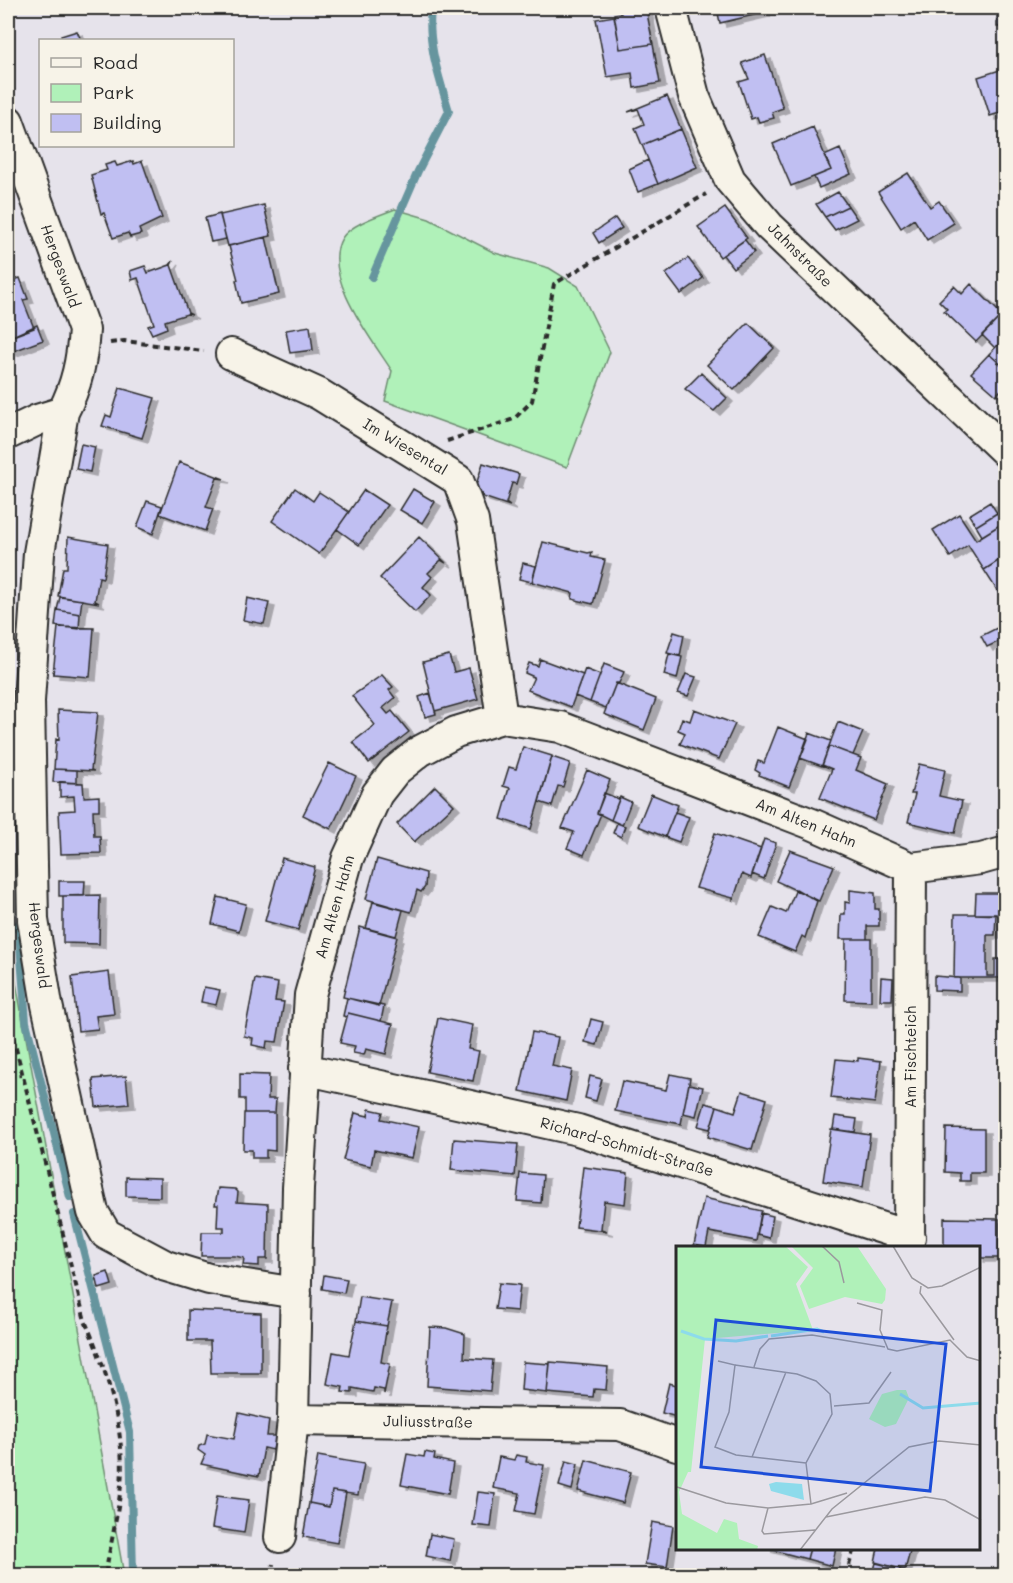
<svg xmlns="http://www.w3.org/2000/svg" width="1013" height="1583" viewBox="0 0 1013 1583" font-family="Mali,sans-serif">
<style>
.green{fill:#b0f1b9;stroke:#6e8e72;stroke-width:1.5}
.lines{fill:none;stroke-linecap:round;stroke-linejoin:round}
.stream{stroke:#66959e;stroke-width:8}
.building{fill:#c0bff2;stroke:#2b2b2b;stroke-width:1.5;filter:url(#shadow)}
.minor-casing{stroke:#2b2b2b;stroke-width:34}
.path{stroke:#2b2b2b;stroke-width:4;stroke-dasharray:6 4.5;stroke-linecap:butt}
.minor{stroke:#f7f3e8;stroke-width:30}
.labels{text-anchor:middle;stroke-width:6;stroke-linejoin:round;paint-order:stroke}
.street-label{font-size:15px;fill:#2b2b2b;stroke:#f7f3e8}
.inset-river{fill:none;stroke:#8ddbeb;stroke-width:3}
.inset-road{fill:none;stroke:#9b999e;stroke-width:1.5}
.view{fill:#1d4ed8;fill-opacity:0.15;stroke:#1d4ed8;stroke-width:3}
.inset-edge{fill:none;stroke:#2b2b2b;stroke-width:3}
</style>
<defs>
<filter id="shadow"><feDropShadow dx="6" dy="4" stdDeviation="0" flood-color="#0004"/></filter>
</defs>
<rect width="100%" height="100%" fill="#e6e3eb"/>
<filter id="ink" filterUnits="userSpaceOnUse"><feTurbulence type="fractalNoise" baseFrequency=".0167" numOctaves="2"/><feDisplacementMap in="SourceGraphic" scale="12" xChannelSelector="R" yChannelSelector="G"/><feConvolveMatrix kernelMatrix="1 2 1 2 8 2 1 2 1" color-interpolation-filters="sRGB"/></filter>
<g filter="url(#ink)">
<path class="green" d="M395,209L429,219L495,253L549,268L578,286L610,352L567,467L385,401L392,371C373,341 320,275 342,238C351,224 380,215 395,209Z
M8,939L124,1575H8Z"/>
<g class="lines">
<path class="stream" d="M372,277L418,171L449,111C439,77 427,44 431,8
M8,919L19,931L26,1022L70,1197
M74,1214L130,1432L133,1576"/>
</g>
<path class="building" d="M620,8H646L653,44L620,49L614,14L621,13Z
M717,8H784L720,23Z
M997,8H1006V27H997Z
M614,16L620,49L653,44L660,83L634,88L632,73L607,77L596,19Z
M77,31L81,40H62L61,36Z
M765,55L783,108L772,112L774,118L759,122L757,117L751,119L739,82L749,79L742,63Z
M1006,68V111L990,116L978,77Z
M667,96L681,129L642,145L635,128L644,124L638,109L628,112Z
M813,127L831,170L791,186L773,144Z
M681,129L697,167L658,184L642,145Z
M840,149L851,174L819,188L814,177L831,170L824,156Z
M648,160L658,184L638,192L629,169Z
M133,161L134,164L142,161L162,218L139,229L141,234L130,237L128,233L113,238L104,213L101,214L91,175L107,170L105,165L115,162L117,166Z
M908,173L930,207L939,201L954,223L927,240L914,219L901,228L878,192Z
M838,192L848,206L825,217L816,204Z
M264,205L271,236L228,246L220,215Z
M848,206L857,219L835,230L825,217Z
M725,208L747,238L720,257L698,227Z
M220,214L226,239L211,242L205,218Z
M615,218L622,228L599,243L593,233Z
M266,237L279,294L241,303L236,280H238L229,246Z
M745,240L754,252L733,268L723,255Z
M688,258L703,278L681,294L666,274Z
M173,261L171,265L188,313L192,315L187,314L165,321L167,328L152,334L148,326L154,324L138,278L132,280L130,271L145,266L148,273L170,265Z
M20,278L28,299L23,300L34,328L8,338V282Z
M971,284L1002,315L976,342L944,311L947,309L939,301L954,286L962,294Z
M1002,315L1006,318V338L995,348L982,335Z
M748,323L774,348L734,390L707,365Z
M37,325L43,340L11,352L8,338Z
M310,326L313,350L290,353L286,330Z
M1003,340L1006,342V369L989,354Z
M989,354L1006,369V385L996,395L971,373Z
M701,373L727,398L714,411L685,389Z
M120,388L155,398L142,438L102,426L106,415L111,417Z
M81,444L95,447L90,472L76,469Z
M179,462L224,479L217,478L206,507L213,509L205,531L160,514Z
M483,463L519,474L516,484L512,483L506,503L510,506L483,497L476,485Z
M295,488L313,501L319,492L349,512L319,554L272,521Z
M413,489L435,502L422,523L400,510Z
M364,490L387,505L359,545L337,529Z
M147,501L162,506L153,534L137,527Z
M990,502L997,513L976,526L969,515Z
M997,513L1003,523L982,536L976,526Z
M959,514L976,540L1003,523L1006,556L984,570L968,545L950,557L933,530Z
M68,537L108,544L103,578L99,577L95,601L99,603L58,596L63,568H67Z
M419,537L446,563L441,560L428,573L432,577L423,587L431,595L415,612L380,578Z
M543,542L588,553L592,552L591,557L605,560L593,604L572,599L573,593L532,582Z
M1006,556V591L1000,595L984,570Z
M523,563L536,566L532,582L519,579Z
M60,597L82,600L80,614L57,610Z
M247,598L269,603L264,624L243,620Z
M57,610L80,614L79,629L55,626Z
M1005,624L1006,638L987,647L981,636Z
M58,627L94,628L90,677L53,674Z
M674,632L684,635L680,656L667,653Z
M669,654L682,657L677,679L664,675Z
M449,655L454,672L469,668L478,699L435,711L423,662Z
M540,659L583,675L571,707L528,690L534,677L525,673L529,663L538,666Z
M604,664L624,672L619,683H616L606,708L590,702Z
M585,669L600,675L590,702L575,696Z
M686,674L696,677L688,696L678,693Z
M382,675L393,687L389,690L395,698L383,708L388,714L392,711L409,732L369,763L353,742L375,725L352,696Z
M616,683L656,699L644,730L604,714Z
M430,693L436,714L425,717L419,697Z
M694,709L735,724L719,759L680,744L685,733L678,730L682,718L690,721Z
M58,710L98,712L91,770L94,771L54,769L56,739L59,740Z
M838,722L863,732L853,755L829,746Z
M778,727L808,739L789,787L759,775L760,773L755,770L758,761L764,763Z
M809,733L831,741L822,766L800,758Z
M829,746L861,758L856,770L888,784L874,820L820,798L832,769L822,765Z
M523,747L552,756L531,829L501,819L510,788L503,786L509,767L516,769Z
M552,757L570,763L563,787L558,786L552,806L539,802Z
M329,763L356,776L331,829L303,815Z
M919,764L945,770L939,796L962,801L955,833L908,822L915,794H911Z
M54,769L77,770V783L53,782Z
M587,770L610,780L597,813L601,814L584,855L567,848L574,832L562,828Z
M60,782L83,783L84,797L99,796V810H93L94,836H100L101,853L61,854L59,811L75,810L74,796L60,797Z
M435,786L454,805L414,842L397,824Z
M604,793L619,799L611,820L597,813Z
M651,794L678,805L665,837L638,826Z
M620,797L631,802L622,825L611,820Z
M675,812L689,817L679,842L665,837Z
M617,823L625,826L621,837L613,833Z
M715,833L761,849L751,878L742,874L733,901V898L696,888Z
M764,839L776,843L764,879L752,874Z
M790,850L834,866L819,901L776,881Z
M282,858L315,867L298,930L265,921Z
M377,859L426,873L425,887L421,892L417,890L411,912L366,899Z
M59,881H85L84,896H59Z
M796,889L817,901L805,938L802,936L795,952L759,937L772,907L786,913Z
M850,890L875,893V909H879V926H867V939H840L841,914H845V902L850,903Z
M976,893H1002V915L975,914Z
M100,895L99,944L63,943V896Z
M218,897L246,904L239,931L212,924Z
M373,902L403,910L396,936L366,928Z
M955,914H996L995,935H987V976H995V959H1004L1006,978H954Z
M360,927L397,937L379,1006L343,997Z
M846,939H871V1001L845,1000Z
M109,972L114,1014L96,1016L98,1029L78,1031L72,977Z
M934,976L960,978V991L934,990Z
M881,977L893,978L892,1000H880Z
M255,979L278,983L275,1001L284,1002L277,1042L267,1041L266,1048L252,1045L253,1038L244,1036Z
M204,987L220,990L216,1005L201,1002Z
M347,998L384,1006L381,1021L348,1013L347,1017L343,1016Z
M348,1013L393,1024L386,1054L366,1049L364,1055L353,1053L355,1046L340,1043Z
M438,1018L472,1025L468,1049L479,1051L473,1081L427,1072Z
M591,1019L603,1022L597,1045L585,1042Z
M532,1032L558,1037L552,1066L572,1070L566,1101L520,1091Z
M858,1058L881,1061L875,1103L831,1098L836,1059L858,1061Z
M240,1074L269,1075L268,1099H276L275,1113H245V1099H240Z
M670,1074L690,1078L681,1124L615,1111L622,1081L666,1090Z
M126,1076L129,1104L96,1107L93,1079Z
M590,1076L602,1079L596,1101L585,1098Z
M689,1084L703,1087L696,1116L683,1113Z
M742,1091L767,1099L752,1150L708,1137L717,1106L735,1112Z
M705,1103L717,1106L710,1129L698,1126Z
M369,1109L383,1112L381,1119L419,1127L412,1158L374,1150L371,1166L343,1160L355,1113L368,1116Z
M244,1113H275V1151L266,1150V1158H252V1150H243Z
M835,1116L857,1119L855,1132L833,1129Z
M946,1128L984,1129V1173H970V1181H960V1173L945,1172Z
M831,1129L870,1135L863,1187L823,1181Z
M454,1139L518,1144L515,1176L451,1170Z
M583,1167L628,1173L625,1204L604,1201L601,1229L607,1231L576,1227Z
M520,1173L543,1175L541,1203L517,1201Z
M126,1177L160,1178V1197L126,1196Z
M218,1188L235,1189L238,1192L237,1202L268,1204L267,1259H259V1266L243,1265L244,1258L235,1256H201L202,1232H224V1227H217L218,1205H215Z
M704,1198L762,1211L756,1241L709,1232L706,1247L694,1245Z
M761,1213L773,1216L769,1238L757,1235Z
M944,1218L999,1219V1258H978V1247H944Z
M108,1272L112,1285L99,1289L96,1276Z
M324,1275L347,1279L344,1293L322,1289Z
M499,1283L520,1285L517,1311L495,1309Z
M360,1297L392,1302L387,1326L356,1321Z
M188,1310L261,1313V1373H211L210,1341H188Z
M356,1321L387,1326L381,1362L390,1364L384,1394V1390L374,1388L373,1392L352,1388V1393L342,1392L343,1387L327,1384L333,1352L349,1355Z
M430,1327L446,1328L465,1334L464,1358L493,1360L490,1391L427,1386Z
M523,1362L550,1364L547,1393L521,1390Z
M550,1362L608,1367L606,1390L594,1389L593,1397L547,1393Z
M669,1383L677,1385V1417L662,1413Z
M239,1413L269,1420L267,1436H276L273,1450L264,1448L259,1476L201,1464L205,1455L198,1450L199,1446L205,1444L207,1434L234,1439Z
M425,1452L435,1454L434,1459L453,1463L448,1494L401,1485L407,1454L424,1457Z
M516,1455L527,1457L526,1462L544,1465L534,1514L516,1511L520,1493L493,1488L499,1457L514,1460Z
M318,1456L364,1464L358,1495L332,1491L329,1507L309,1503Z
M586,1460L631,1472L623,1503L578,1491Z
M566,1461L578,1464L572,1490L559,1486Z
M332,1491L346,1493L337,1543L303,1537L309,1503L329,1507Z
M478,1492L495,1494L491,1527L473,1525Z
M217,1496L249,1500L244,1533L212,1528Z
M652,1522L673,1526L667,1567L645,1564Z
M430,1534L454,1539L450,1561L426,1556Z
M765,1548H810L807,1559Z
M810,1548H836L832,1566L807,1559Z
M878,1548H911L905,1570L875,1562Z
M876,1563L900,1569L899,1576H872Z"/>
<g class="lines">
<defs>
<path id="minor" d="M671,8L694,96L730,180L769,226L1006,452
M8,121L84,330C82,360 77,385 63,412L37,420L8,434
M231,354L319,394L458,480L473,521L502,718
M63,412L39,553L29,701L33,920L47,1005L93,1212L106,1234L166,1266L209,1279L296,1293
M304,1069L578,1130L910,1237
M909,1247L911,868
M293,1420L298,1188L310,995L348,858L377,794L395,771L420,751L456,732L502,718L560,727L812,824L911,868L981,859L1006,852
M280,1537L293,1420L620,1425L677,1445"/>
</defs>
<use href="#minor" class="minor-casing"/>
<path class="path" d="M110,343L124,341L204,351
M447,441L514,419L532,401L554,284L706,194
M8,1017L85,1321C107,1370 126,1431 121,1485C118,1515 110,1546 105,1576
M8,1076L22,1075
M271,1576L273,1564
M846,1576L854,1548"/>
<use href="#minor" class="minor"/>
</g>
</g>
<g class="labels">
<g class="street-label">
<text transform="translate(800 255) rotate(45)" y="5">Jahnstraße</text>
<text transform="translate(60 266) rotate(70)" y="5">Hergeswald</text>
<text transform="translate(405 447) rotate(31)" y="5">Im Wiesental</text>
<text transform="translate(806 823) rotate(22)" y="5">Am Alten Hahn</text>
<text transform="translate(335 907) rotate(-74)" y="5">Am Alten Hahn</text>
<text transform="translate(39 945) rotate(83)" y="5">Hergeswald</text>
<text transform="translate(911 1057) rotate(-90)" y="5">Am Fischteich</text>
<text transform="translate(627 1147) rotate(16)" y="5">Richard-Schmidt-Straße</text>
<text transform="translate(428 1422) rotate(1)" y="5">Juliusstraße</text>
</g>
</g>
<g transform="translate(676 1246)">
<rect width="304" height="304" fill="#e6e3eb"/>
<path d="M0,0H109L132,21L120,38L137,84L29,93L15,226H12L3,246L6,268L41,287L48,273L61,277L63,293L82,300L81,304H0ZM115,0H181L210,43L209,54L206,58L169,51L133,63L124,40L137,22ZM221,144H230L233,152L220,178L209,181L193,173L206,148Z" fill="#b0f1b9"/>
<path d="M100,236L126,238L128,254L95,245L93,238Z" fill="#8ddbeb"/>
<path class="inset-river" d="M5,85L28,93L60,95L92,90M95,90L141,83L148,86M224,148L247,162L305,157"/>
<path class="inset-road" d="M146,0L163,16L168,37M217,0L236,32L252,42L266,40L305,21M245,40L244,47L278,94M181,57L206,64L204,84L212,103L221,105L274,94L291,111L305,115M42,115L59,119L53,166L39,201L60,209L130,217M59,119L121,128L140,135L154,148L156,168L130,217L135,258M78,121L84,103L93,93L136,89L209,101M158,160L193,157L215,126M76,211L110,126M1,241L50,257L92,262L135,258L171,247M92,262L86,285L88,288L139,284M150,271L249,251L269,254L305,274M124,304L156,263L233,201L263,195L305,199"/>
<path class="view" d="M40,74L270,98L254,245L25,221Z"/>
<rect width="304" height="304" class="inset-edge"/>
</g>
<rect width="1013" height="1583" fill="none" stroke="#f7f3e8" stroke-width="30"/>
<rect x="15" y="15" width="983" height="1553" fill="none" stroke="#2b2b2b" stroke-width="2" filter="url(#ink)"/>
<rect x="39" y="39" width="195" height="108" fill="#f7f3e8" stroke="#a5a39c" stroke-width="1.5"/>
<rect x="51" y="58" width="30" height="9" fill="#f7f3e8" stroke="#a5a39c" stroke-width="1.5"/>
<text x="93" y="69" font-size="18" fill="#2b2b2b">Road</text>
<rect x="51" y="84" width="30" height="18" fill="#b0f1b9" stroke="#a5a39c" stroke-width="1.5"/>
<text x="93" y="99" font-size="18" fill="#2b2b2b">Park</text>
<rect x="51" y="114" width="30" height="18" fill="#c0bff2" stroke="#a5a39c" stroke-width="1.5"/>
<text x="93" y="129" font-size="18" fill="#2b2b2b">Building</text>
</svg>
